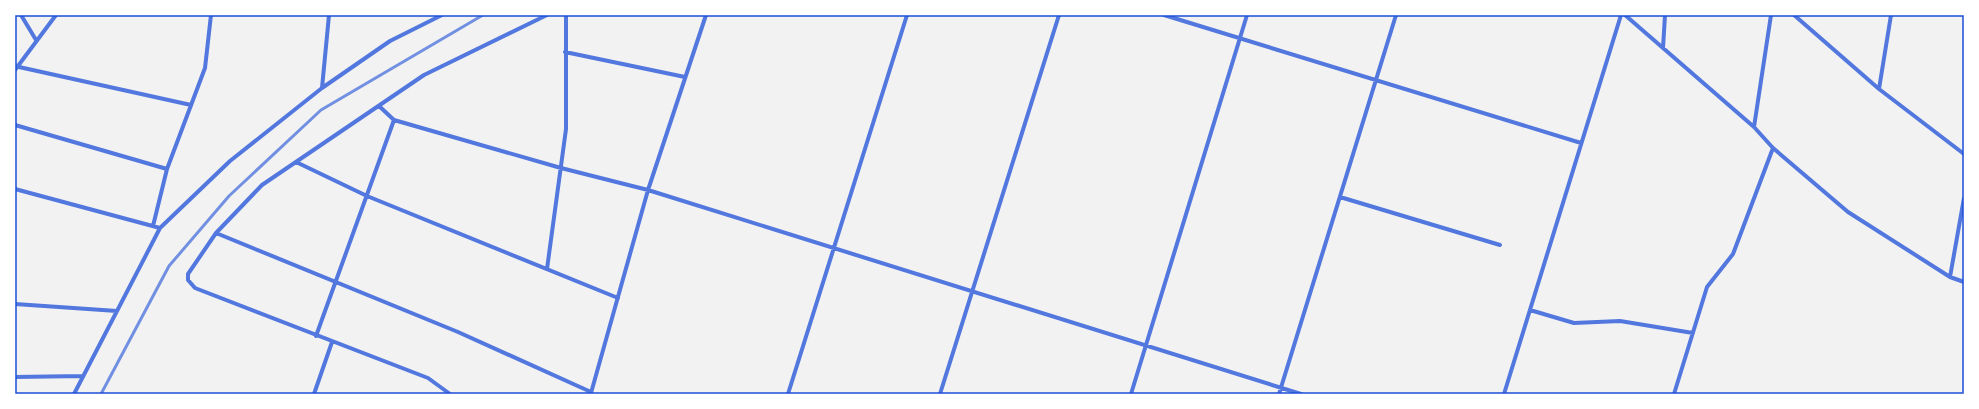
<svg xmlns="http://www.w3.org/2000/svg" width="1979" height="409" viewBox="0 0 1979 409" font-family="'Public Sans',sans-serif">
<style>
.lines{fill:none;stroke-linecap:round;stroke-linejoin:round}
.minor{stroke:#5277de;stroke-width:4}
.rail{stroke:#7290e2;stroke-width:3}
.neatline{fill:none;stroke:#1d4ed8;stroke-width:1.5}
</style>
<rect width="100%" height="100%" fill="#f2f2f2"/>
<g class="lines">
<path class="minor" d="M21,15L36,40
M1164,15L1581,143
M1625,15L1754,127L1773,148L1848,212L1950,277L1964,282
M1794,15L1879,89L1964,154
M1663,48L1665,15
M565,52L685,77
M19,67L191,105
M15,70L56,15
M322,88L329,15
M1879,89L1891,15
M379,106L394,120L561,168L648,190L1301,394
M15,125L167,169
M1754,127L1771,15
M296,162L367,196L618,298
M15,189L160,228
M1340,197L1500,245
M153,226L167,169L205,68L211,15
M216,233L458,332L591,392
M547,269L566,129V15
M1950,277L1964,198
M15,304L117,311
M1530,310L1574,323L1620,321L1693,333
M316,336L394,120
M15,377L83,376
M591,393L648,190L706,15
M74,394L160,228L230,161L322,88L390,41L442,15
M314,394L332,342
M450,394L428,378L195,288L188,280V274L216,233L262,185L424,75L547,15
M788,394L907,15
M940,394L1059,15
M1131,394L1247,15
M1279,394L1396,15
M1504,394L1621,15
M1674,394L1707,287L1733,254L1773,148"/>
<path class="rail" d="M101,394L169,266L229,196L321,110L483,15"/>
</g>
<rect width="1979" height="409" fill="none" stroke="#ffffff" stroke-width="32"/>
<rect x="16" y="16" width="1947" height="377" class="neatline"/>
</svg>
